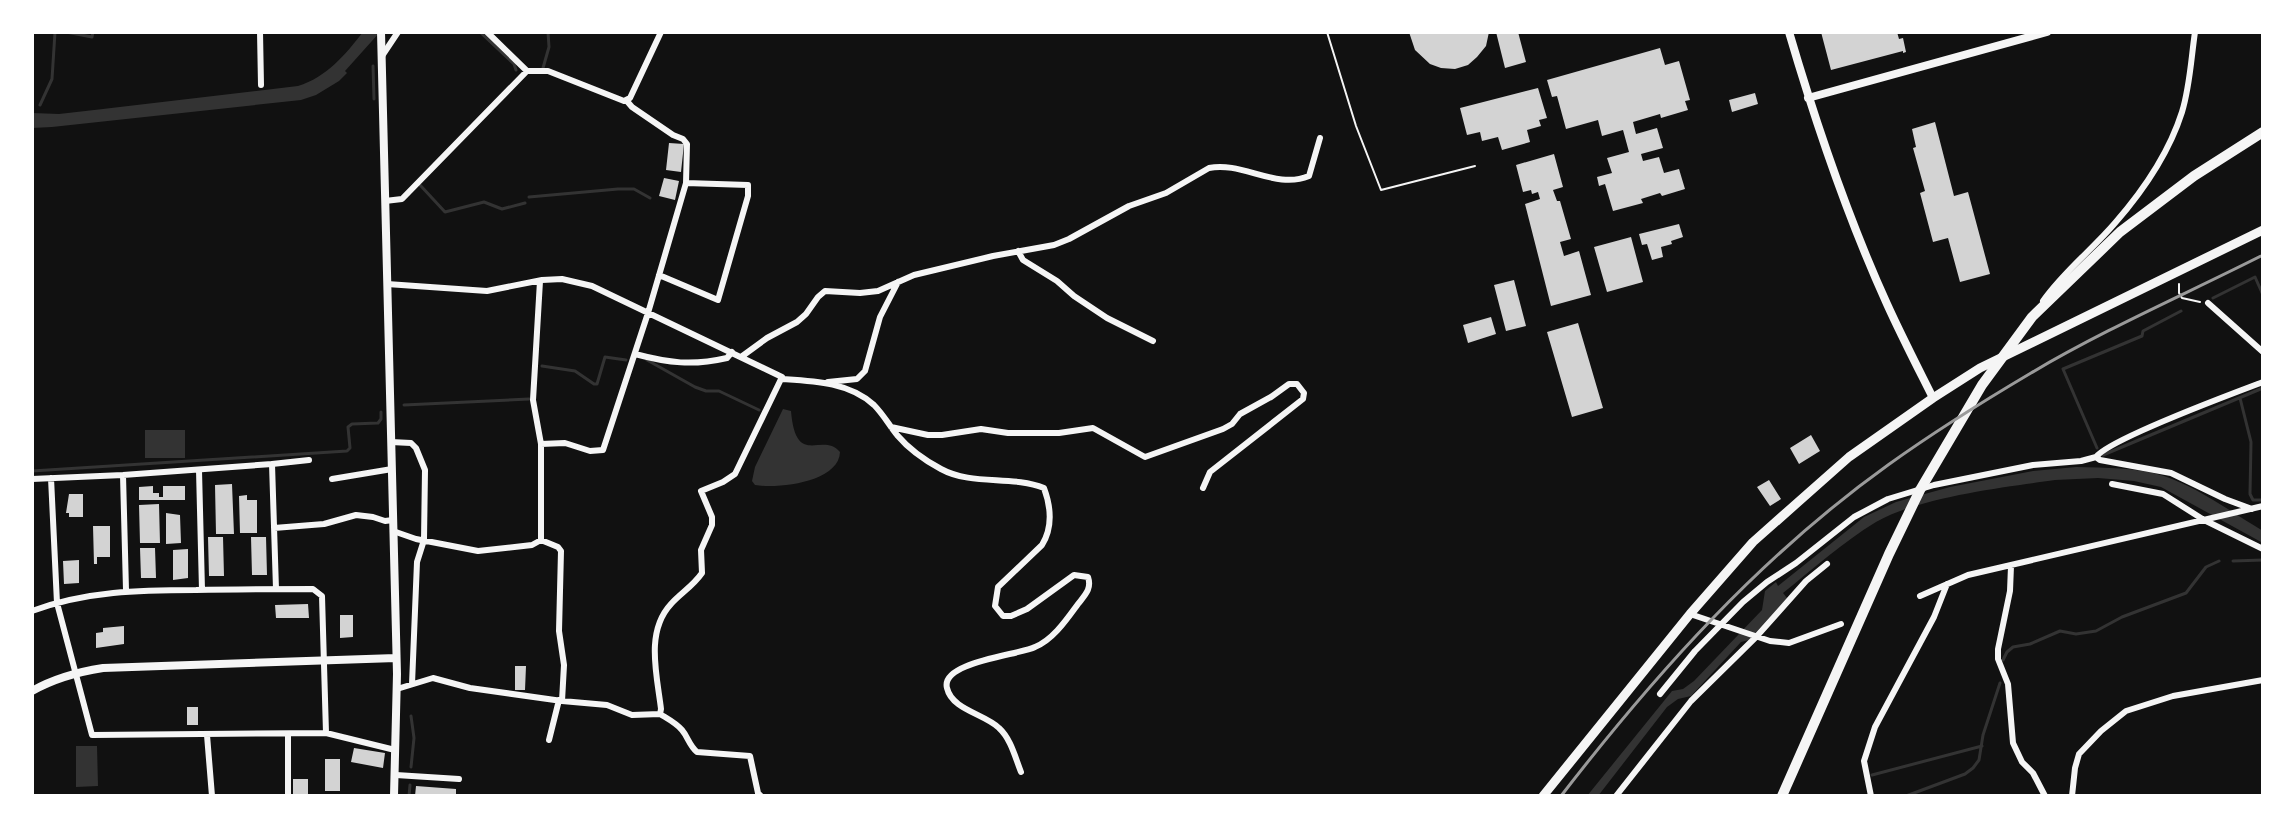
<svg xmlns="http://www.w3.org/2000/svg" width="2295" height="828" viewBox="0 0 2295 828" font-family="'Archivo Narrow',sans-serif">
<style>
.water{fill:#333}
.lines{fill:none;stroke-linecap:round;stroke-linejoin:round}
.stream{stroke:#333;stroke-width:3}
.building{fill:#d3d3d3}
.path{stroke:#f5f5f5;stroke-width:2}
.minor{stroke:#f5f5f5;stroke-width:6}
.tertiary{stroke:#f5f5f5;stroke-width:8}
.secondary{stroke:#f5f5f5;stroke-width:9}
.trunk{stroke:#f5f5f5;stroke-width:10}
.rail{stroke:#9a9a9a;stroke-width:3}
</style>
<rect width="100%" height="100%" fill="#111"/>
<path class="water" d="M363,32H380L345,71L347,73L339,81L316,95L301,100L52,127L32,128V113L59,114L103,109L298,86C327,77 345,55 363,32Z
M783,409L791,411C796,469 822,431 840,452C839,482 779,489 755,485L752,481L755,467Z
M145,430H185V458H145Z
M2076,467C2105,468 2136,467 2164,476C2197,487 2233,513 2263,531V543L2161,487L2134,481L2098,478L2055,480C2005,487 1919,497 1876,522C1843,542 1813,569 1783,593L1787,598L1749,640L1741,642L1691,696L1678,699L1667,707L1598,796H1587L1672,691L1683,689L1694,681L1762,610L1765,591L1776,582L1778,586L1864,517L1896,502L1950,487L2033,471Z
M76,746H97L98,786L76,787Z"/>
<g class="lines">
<path class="stream" d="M66,32L92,37L93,32
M480,32L514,64L516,70
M373,66L374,99
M543,68L549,47L548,32
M40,105L52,79L55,32
M420,185L445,212L484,202L502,209L525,203
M529,197L618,189H634L650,198
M2213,298L2255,277L2263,295
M647,360L695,387L706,391H719L759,410
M542,366L575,371L594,384H597L605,357L626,360
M2240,398L2251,442L2250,494L2253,500H2263
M404,405L529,399
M2097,448L2063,369L2142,336L2143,331L2181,311
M2103,455L2263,388
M32,471L347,451L350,448L348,427L352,424L378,423L381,419V412
M2233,561L2263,560
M2003,660L2007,652L2013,647L2030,644L2060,631L2076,634L2096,631L2122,617L2186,593L2206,567L2219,561
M411,716L414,738L411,767
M1872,775L1982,746
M409,796L410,785
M1906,796L1965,774L1973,768L1979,760L1983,735L2000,683"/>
</g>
<path class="building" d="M1409,32H1489L1486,46L1477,57L1468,65L1455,69L1441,68L1430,64L1415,50Z
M1496,32H1518L1526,62L1505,68Z
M1821,32H1897L1899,39L1903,38L1906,52L1903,53V51L1831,70Z
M1660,48L1665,65L1679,61L1690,100L1685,101L1688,110L1661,118L1660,114L1633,122L1636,134L1657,128L1663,148L1641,154L1643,161L1659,157L1664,173L1679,169L1685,189L1662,196L1660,193L1641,199L1643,203L1613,211L1605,184L1599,186L1597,177L1612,173L1607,158L1629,152L1623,130L1602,136L1598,120L1566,129L1557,96L1552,97L1547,80Z
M1538,88L1547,118L1539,120L1541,126L1527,130L1530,142L1502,150L1498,137L1482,141L1480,132L1467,135L1460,108Z
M1755,93L1758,104L1732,112L1729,100Z
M1935,122L1954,196L1968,192L1990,274L1960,282L1948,238L1933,242L1920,193L1925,191L1913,148L1916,147L1912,129Z
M669,143L684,144L681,172L666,170Z
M1554,154L1563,187L1553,190L1557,201H1560L1571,239L1560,242L1564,256L1579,251L1591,295L1551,306L1525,204L1540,199L1538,192L1532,194L1531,190L1523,192L1516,165Z
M664,178L679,181L675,200L659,196Z
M1679,224L1683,237L1671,241L1672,244L1661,247L1663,257L1652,260L1647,244L1642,245L1639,234Z
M1631,237L1643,282L1607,292L1594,247Z
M1514,280L1526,326L1506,331L1494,285Z
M1491,317L1496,334L1468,343L1463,325Z
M1578,323L1603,408L1572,417L1547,332Z
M1811,435L1820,451L1799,464L1790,448Z
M1769,480L1781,499L1770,506L1757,487Z
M232,484L234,534H216L215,485Z
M153,486V493H159V497H163V486H185V500H139V487Z
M69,494H83V517H69V513H66Z
M247,495V500H257V533H240L239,496Z
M159,504L160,543H140L139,505Z
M166,513L180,515L181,543L166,544Z
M93,526H110V557H97V564H94Z
M208,537H223L224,576H209Z
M251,537H266L267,575H252Z
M140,548H155L156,578H141Z
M188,549V578L173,580V550Z
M79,560V583L64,584L63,561Z
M308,604L309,618H276L275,605Z
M340,615H353V637L340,638Z
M124,626V644L96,648V633L103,632V628Z
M515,666H526L525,690H515Z
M187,707H198V725H187Z
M354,748L385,753L383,768L351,762Z
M325,759H340V791H325Z
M293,779H308V796H293Z
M416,786L456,789V796H415Z"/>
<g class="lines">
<path class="path" d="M1327,32L1356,126L1381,190L1475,166
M2179,284V293L2182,298L2200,302"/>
<path class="minor" d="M260,32L261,85
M487,32L527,71
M382,56L398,32
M385,201L402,199L527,71H548L624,101L630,98L661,32
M1018,251L1023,260L1057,281L1074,296L1107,318L1153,341
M659,275L718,300L748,196V185L686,183
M540,281L533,400L541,444
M387,284L487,291L542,280L562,279L592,286L782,377L735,474L723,482L701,491L712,517V525L701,550L702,573C693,586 681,593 671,604C645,632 657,675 661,709L660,714L632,715L607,705L562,701
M2043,301C2064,271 2092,250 2115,223C2143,191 2169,153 2182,112C2190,86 2191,59 2195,32
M2208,303L2263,352
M635,354C669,363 692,366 727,358L732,352
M741,357L767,338L797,322L806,314L818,297L825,291L860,293L878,291L914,275L993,256L1054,245L1069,239L1129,206L1166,193L1209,168C1242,161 1276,190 1309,176L1320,138
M781,379C813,381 849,382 874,405C883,414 889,425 897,435C908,448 926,461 941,469C972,486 1012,475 1044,488C1051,507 1053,527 1042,545L998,587L995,606L1003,616H1011L1027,609L1074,575L1088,577C1092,589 1085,595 1078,604C1067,619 1053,640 1035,647C1019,655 940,662 947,688C952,710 985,714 999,728C1011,739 1015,757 1021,772
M828,382L857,379L865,371L880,317L898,282
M891,427L928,435H942L981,429L1008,433H1059L1093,428L1145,457L1223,429L1232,424L1240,414L1271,397L1289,384H1297L1304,393L1303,399L1210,472L1203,488
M391,442L411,443L416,448L425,470L424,540L417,562L412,684
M2096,457L2100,460L2171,473L2225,499L2252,509
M272,464L309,460
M199,470L202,590
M123,475L126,590
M32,479L123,475L272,464L276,589
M332,479L392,469
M2112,484L2163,494L2204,520L2263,549
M274,528L324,524L356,515L373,517L385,521L393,520
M393,531L416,539L478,551L532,545L541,540L558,547L561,551L559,631L564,665L562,701L470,688L433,678L397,689
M541,540V444L565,443L590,451L603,450L648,313L686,183L687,144L683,139L673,135L632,107L626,100
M2011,566L2010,591L1998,649V659L2008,684L2013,743L2022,762L2033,773L2045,796
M1920,596L1968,575L2263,506
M32,611C86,591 140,590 196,590C235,589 274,589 313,589L322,596L326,733L92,735L57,603L51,478
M1690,614L1770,641L1789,643L1841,624
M1660,694L1695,651L1743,602L1767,582L1796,563L1854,517L1888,499L1934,485L2033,465L2081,461L2096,457C2109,439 2234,393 2263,382
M660,714C668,719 676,723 682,730C688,737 689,745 697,752L750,756L758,793L761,796
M326,733L395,750
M207,735L212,796
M549,740L559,700
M396,775L459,779
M288,796V734
M1616,796L1691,701L1757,636L1806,581L1827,564
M1871,796L1864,761L1875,727L1934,617L1947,584
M2072,796L2075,768L2079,754L2101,731L2126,711L2173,696L2263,680"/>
<path class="tertiary" d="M381,32L397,674L394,796
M1789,32C1816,124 1847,216 1887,304C1901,335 1917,366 1933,398
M1808,98L2047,32
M32,691C55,678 77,672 103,668L396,658"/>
<path class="secondary" d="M1543,796L1690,614L1753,542L1849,457L1933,398L1980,368L2263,230"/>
<path class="trunk" d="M1782,796L1889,554L1920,490L1982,385L2032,317L2120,232L2194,176L2263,132"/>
<path class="rail" d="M1561,796C1656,673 1761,556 1888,465C1934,432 1982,402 2031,373C2105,329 2186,294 2263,255"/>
</g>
<rect width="2295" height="828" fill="none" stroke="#ffffff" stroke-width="68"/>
</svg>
